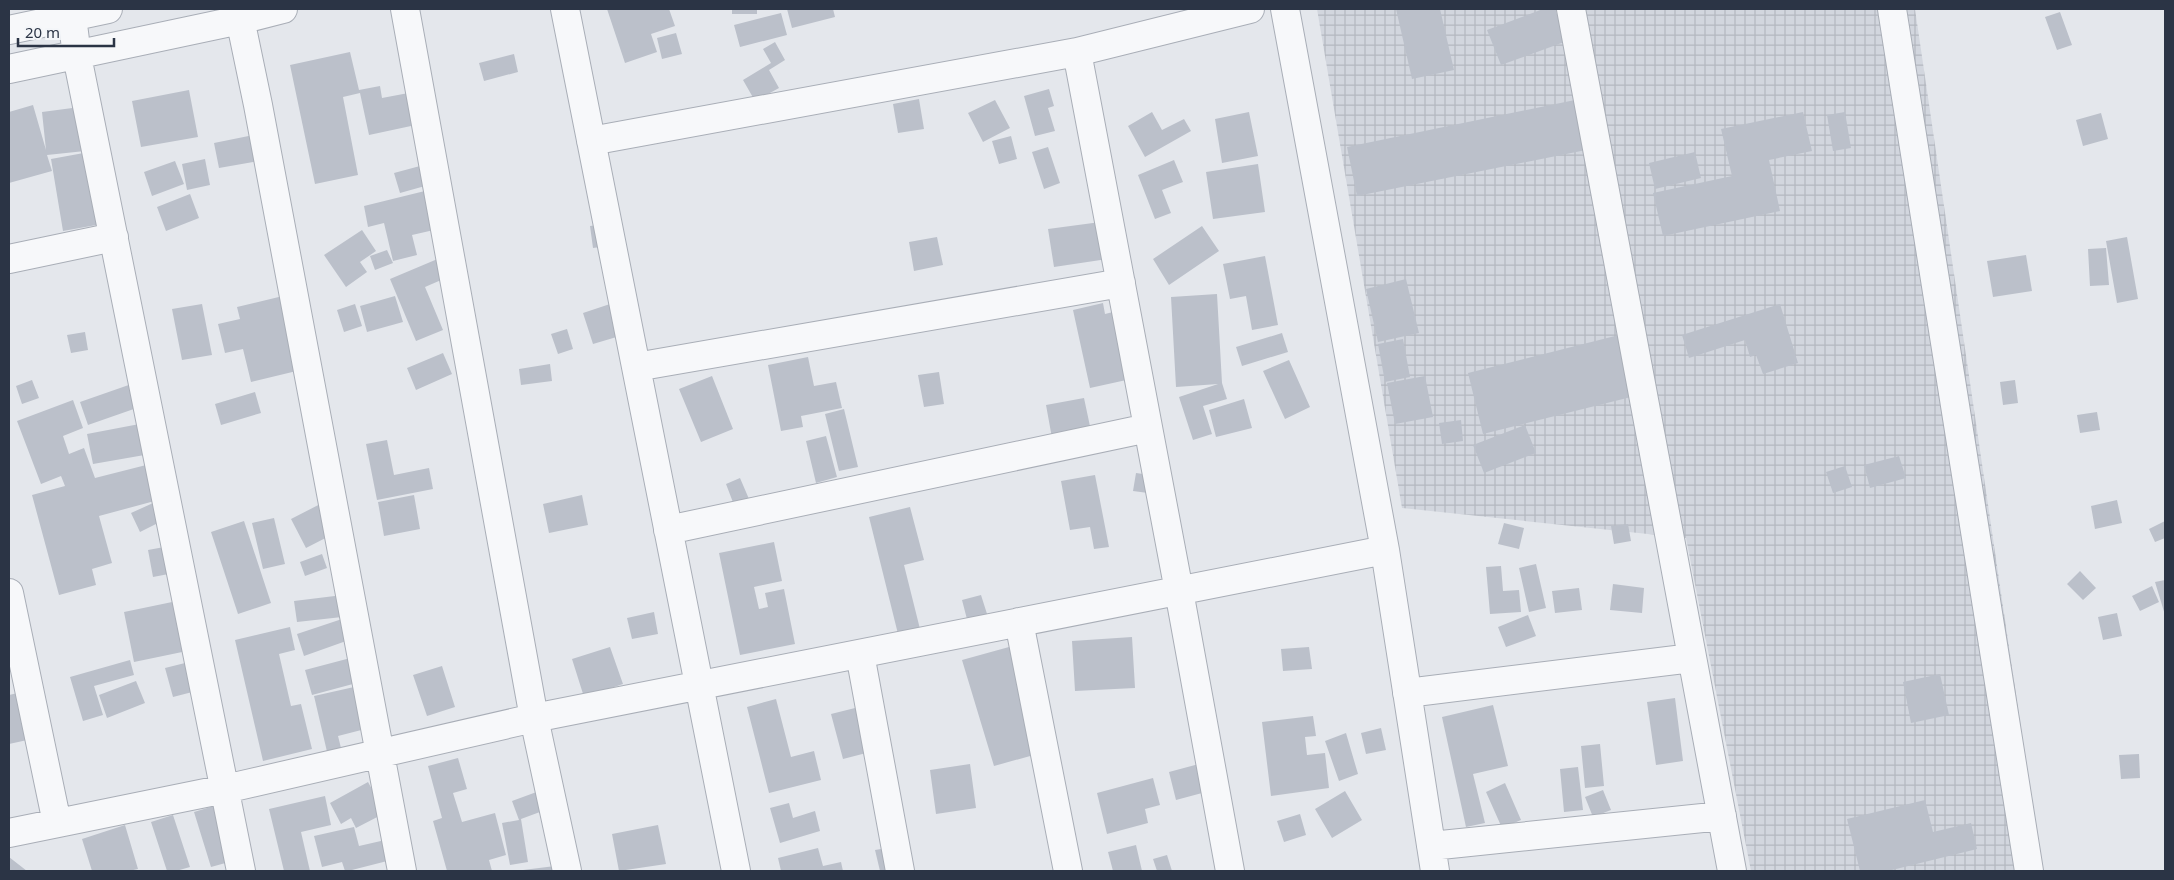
<svg xmlns="http://www.w3.org/2000/svg" width="2174" height="880" viewBox="0 0 2174 880" font-family="'Noto Sans',sans-serif">
<style>
.industrial{fill:url(#industrial-grid)}
.building{fill:#bbc0ca}
.lines{fill:none;stroke-linecap:round;stroke-linejoin:round}
.minor-casing{stroke:#a9aeb7;stroke-width:30}
.minor{stroke:#f7f8fa;stroke-width:28}
</style>
<defs>
<pattern id="industrial-grid" width="8" height="8" patternUnits="userSpaceOnUse" patternTransform="scale(1.25)"><rect width="8" height="8" fill="#d2d6de"/><path d="M0 4h8M4 0v8" fill="none" stroke="#b4b8c0"/></pattern>
</defs>
<rect width="100%" height="100%" fill="#e4e7ec"/>
<path class="industrial" d="M1317,9H1915L2042,871H1751L1686,538L1402,508Z"/>
<path class="building" d="M607,9H669L675,26L651,34L657,52L625,63Z
M732,9H757V14H732Z
M787,9H833L835,17L792,28Z
M1396,9H1440L1454,70L1412,79Z
M1543,9H1555L1567,41L1501,65L1487,30Z
M2060,12L2072,45L2057,50L2045,17Z
M781,13L787,35L740,47L734,25Z
M676,33L682,54L662,59L657,38Z
M775,42L785,60L769,70L779,88L755,101L743,80L771,63L763,49Z
M350,52L359,90L380,86L382,98L419,91L425,123L369,135L360,93L343,97L358,175L315,184L290,65Z
M514,54L518,72L484,81L479,63Z
M1049,89L1054,106L1048,108L1055,131L1035,136L1024,96Z
M189,90L198,137L141,147L132,101Z
M919,99L924,129L898,133L893,104Z
M995,100L1010,128L983,142L968,113Z
M1575,100L1586,150L1357,196L1347,147Z
M33,105L46,150L42,112L80,107L85,151L47,155L52,171L9,183V112Z
M1152,112L1162,130L1184,119L1191,131L1145,157L1128,126Z
M1249,112L1258,156L1222,163L1215,119Z
M1803,112L1812,151L1769,160L1780,211L1663,236L1653,193L1732,176L1721,129Z
M1845,112L1851,148L1833,151L1827,115Z
M2101,113L2108,139L2083,146L2076,120Z
M259,134L264,160L219,168L214,143Z
M1011,136L1017,159L999,164L992,141Z
M1048,147L1060,183L1044,189L1032,152Z
M100,150L113,222L63,231L51,159Z
M1695,152L1701,178L1655,189L1649,163Z
M205,159L210,185L187,190L182,164Z
M1174,160L1183,182L1162,190L1171,213L1155,219L1138,175Z
M175,161L184,184L152,196L144,172Z
M1258,164L1265,212L1213,219L1206,172Z
M420,166L425,186L400,193L394,173Z
M437,188L447,227L412,235L417,255L393,261L384,223L368,227L364,206Z
M190,194L199,218L166,231L157,207Z
M1108,221L1114,258L1054,267L1048,229Z
M611,223L615,245L593,248L590,226Z
M1202,226L1219,251L1169,285L1153,259Z
M362,230L376,251L360,262L367,272L346,287L324,255Z
M937,237L943,265L914,271L909,242Z
M2127,237L2138,299L2117,303L2106,241Z
M2106,248L2109,285L2090,286L2088,249Z
M387,250L393,263L375,270L370,256Z
M447,255L455,274L425,287L443,330L416,341L390,279Z
M2026,255L2032,291L1993,297L1987,261Z
M1265,256L1278,325L1252,330L1246,296L1230,299L1223,264Z
M1406,279L1419,333L1378,342L1366,289Z
M1217,294L1222,383L1227,399L1203,406L1212,434L1193,440L1179,397L1218,384L1176,387L1171,297Z
M287,295L309,368L251,382L243,349L225,353L218,324L240,319L237,307Z
M395,296L403,322L367,332L360,306Z
M619,301L630,333L593,344L583,313Z
M1103,303L1105,314L1125,309L1140,377L1090,388L1073,310Z
M202,304L212,355L182,360L172,309Z
M355,304L362,326L344,332L337,310Z
M1780,304L1798,363L1763,374L1756,355L1750,357L1745,340L1689,358L1682,335Z
M567,329L573,349L558,354L551,334Z
M85,332L88,350L71,353L67,335Z
M1282,333L1288,352L1242,366L1236,347Z
M1623,334L1639,395L1483,434L1468,373Z
M1403,339L1410,377L1385,382L1378,344Z
M443,353L452,374L416,390L407,368Z
M808,357L814,386L836,382L842,408L801,416L803,427L781,431L768,365Z
M1289,360L1310,407L1285,419L1263,371Z
M550,364L552,381L521,385L519,369Z
M939,372L944,404L924,407L918,375Z
M712,376L733,429L701,442L679,389Z
M1425,376L1433,417L1395,424L1387,383Z
M32,380L39,398L22,404L16,386Z
M143,380L151,403L88,425L80,402Z
M2015,380L2018,403L2003,405L2000,382Z
M255,392L261,413L221,425L215,404Z
M1084,398L1091,431L1052,438L1046,405Z
M1244,399L1252,428L1216,437L1209,410Z
M73,400L83,428L63,436L69,454L84,448L95,478L158,462L174,515L140,532L131,513L162,499L99,516L112,563L92,569L96,585L59,595L32,495L65,486L61,476L41,484L17,421Z
M844,409L858,467L839,471L825,414Z
M2097,412L2100,430L2080,433L2077,415Z
M1461,420L1463,441L1442,444L1439,423Z
M150,422L156,453L93,464L87,434Z
M1525,425L1536,453L1484,473L1473,445Z
M826,436L837,477L816,483L806,441Z
M387,440L394,475L429,468L433,489L377,500L366,444Z
M1899,456L1906,478L1870,488L1864,465Z
M1845,466L1852,487L1833,493L1826,472Z
M1136,473L1150,475L1148,493L1133,491Z
M1095,475L1109,547L1094,549L1090,527L1070,530L1061,481Z
M740,478L749,499L734,505L726,484Z
M414,495L420,529L384,536L378,502Z
M582,495L588,525L549,533L543,504Z
M330,499L345,528L306,548L291,519Z
M2117,500L2122,523L2095,529L2091,506Z
M910,507L924,560L904,565L920,629L898,634L869,517Z
M274,518L285,564L263,569L252,523Z
M244,521L271,603L238,614L211,532Z
M2165,521V538L2155,542L2149,529Z
M1504,523L1524,528L1519,549L1498,544Z
M1628,524L1631,541L1614,544L1611,526Z
M774,542L782,581L754,587L759,609L768,607L765,593L784,589L795,644L740,655L719,553Z
M175,545L179,572L153,577L148,550Z
M322,554L327,568L305,576L300,562Z
M1536,564L1546,608L1529,612L1519,568Z
M1501,566L1503,591L1519,590L1521,612L1490,614L1486,567Z
M2080,571L2096,588L2083,600L2067,584Z
M2165,580V615L2155,582Z
M1613,584L1644,588L1642,613L1610,610Z
M2152,586L2159,602L2140,611L2132,596Z
M1579,588L1582,610L1555,613L1552,591Z
M351,594L363,635L304,656L297,634L351,616L297,622L294,601Z
M981,595L988,617L968,623L962,600Z
M177,601L187,651L134,662L124,612Z
M654,612L658,634L632,639L627,618Z
M2117,613L2122,636L2103,640L2098,617Z
M1528,615L1536,636L1506,647L1498,627Z
M290,627L295,650L279,654L291,706L301,704L312,749L263,761L235,640Z
M1132,637L1135,688L1075,691L1072,641Z
M1020,644L1048,751L994,766L962,660Z
M610,647L623,684L584,697L572,659Z
M1309,647L1312,669L1283,671L1281,649Z
M358,656L364,681L312,695L305,670Z
M130,660L134,675L94,686L103,715L83,721L70,677Z
M193,661L200,690L173,697L165,668Z
M442,666L455,707L427,716L413,675Z
M1940,674L1949,715L1911,723L1903,682Z
M136,681L145,703L107,718L99,695Z
M363,685L373,727L338,736L342,752L328,756L314,696Z
M31,690L41,737L9,744V695Z
M1675,698L1683,761L1656,765L1647,702Z
M776,699L791,757L814,751L821,780L769,793L747,707Z
M1493,705L1508,766L1473,774L1485,823L1466,827L1442,717Z
M863,706L874,751L843,759L831,714Z
M1313,716L1316,736L1305,737L1307,755L1325,753L1329,788L1271,796L1262,722Z
M1381,728L1386,750L1366,754L1361,733Z
M1346,733L1358,774L1339,781L1325,741Z
M1600,744L1604,786L1585,788L1581,746Z
M2139,754L2140,778L2121,779L2119,755Z
M458,758L467,789L453,793L462,822L495,813L506,855L489,860L492,871H447L433,821L442,818L428,766Z
M1210,761L1217,789L1176,800L1169,772Z
M970,764L976,808L936,814L930,770Z
M1578,767L1583,810L1564,812L1560,769Z
M1153,778L1160,805L1145,809L1148,823L1107,834L1097,793Z
M368,782L385,813L356,828L351,818L341,824L330,803Z
M1505,783L1521,820L1502,828L1486,792Z
M542,790L548,809L521,819L528,862L510,865L502,823L519,820L512,801Z
M1603,790L1611,810L1593,817L1585,797Z
M1345,791L1362,820L1332,838L1315,809Z
M325,796L331,825L301,832L310,871H284L269,809Z
M1925,800L1933,832L1971,823L1977,849L1888,871H1860L1847,819Z
M224,803L240,859L211,867L194,812Z
M789,803L793,818L815,811L820,831L780,843L770,808Z
M1300,814L1306,835L1284,842L1277,821Z
M173,815L190,867L176,871H167L151,822Z
M125,825L138,869L129,871H92L82,839Z
M658,825L666,864L619,871L612,834Z
M354,827L359,846L394,838L399,858L348,871H345L342,862L322,867L314,836Z
M1136,845L1142,871H1113L1108,852Z
M899,846L891,871H880L875,850Z
M818,848L823,866L841,862L843,871H781L778,858Z
M1167,855L1172,871H1157L1153,859Z
M9,857L27,871H9Z
M571,864L572,871H523V870Z"/>
<g class="lines">
<defs>
<path id="minor" d="M71,9L77,56L241,871
M238,9L258,105L402,871
M405,9L534,718L567,871
M565,9L736,871
M1285,9L1385,550L1435,871
M1571,9L1732,871
M1892,9L2029,871
M9,30L108,9
M1077,52L1179,591L1230,871
M9,69L240,20L283,9
M591,141L1077,52L1250,9
M9,259L114,237
M636,367L1121,283
M668,530L1148,428
M9,593L57,823
M1019,622L1068,871
M860,654L900,871
M1407,693L1692,658
M9,833L225,789L534,718L1385,550
M1431,846L1722,816"/>
</defs>
<use href="#minor" class="minor-casing"/>
<use href="#minor" class="minor"/>
</g>
<rect width="2174" height="880" fill="none" stroke="#2b3445" stroke-width="20"/>
<path d="M18 38v8h96v-8" fill="none" stroke="#2b3445" stroke-width="2.5"/>
<text x="25" y="38" font-size="15" fill="#2b3445" stroke="#f4f6f9" stroke-width="4" paint-order="stroke">20 m</text>
</svg>
